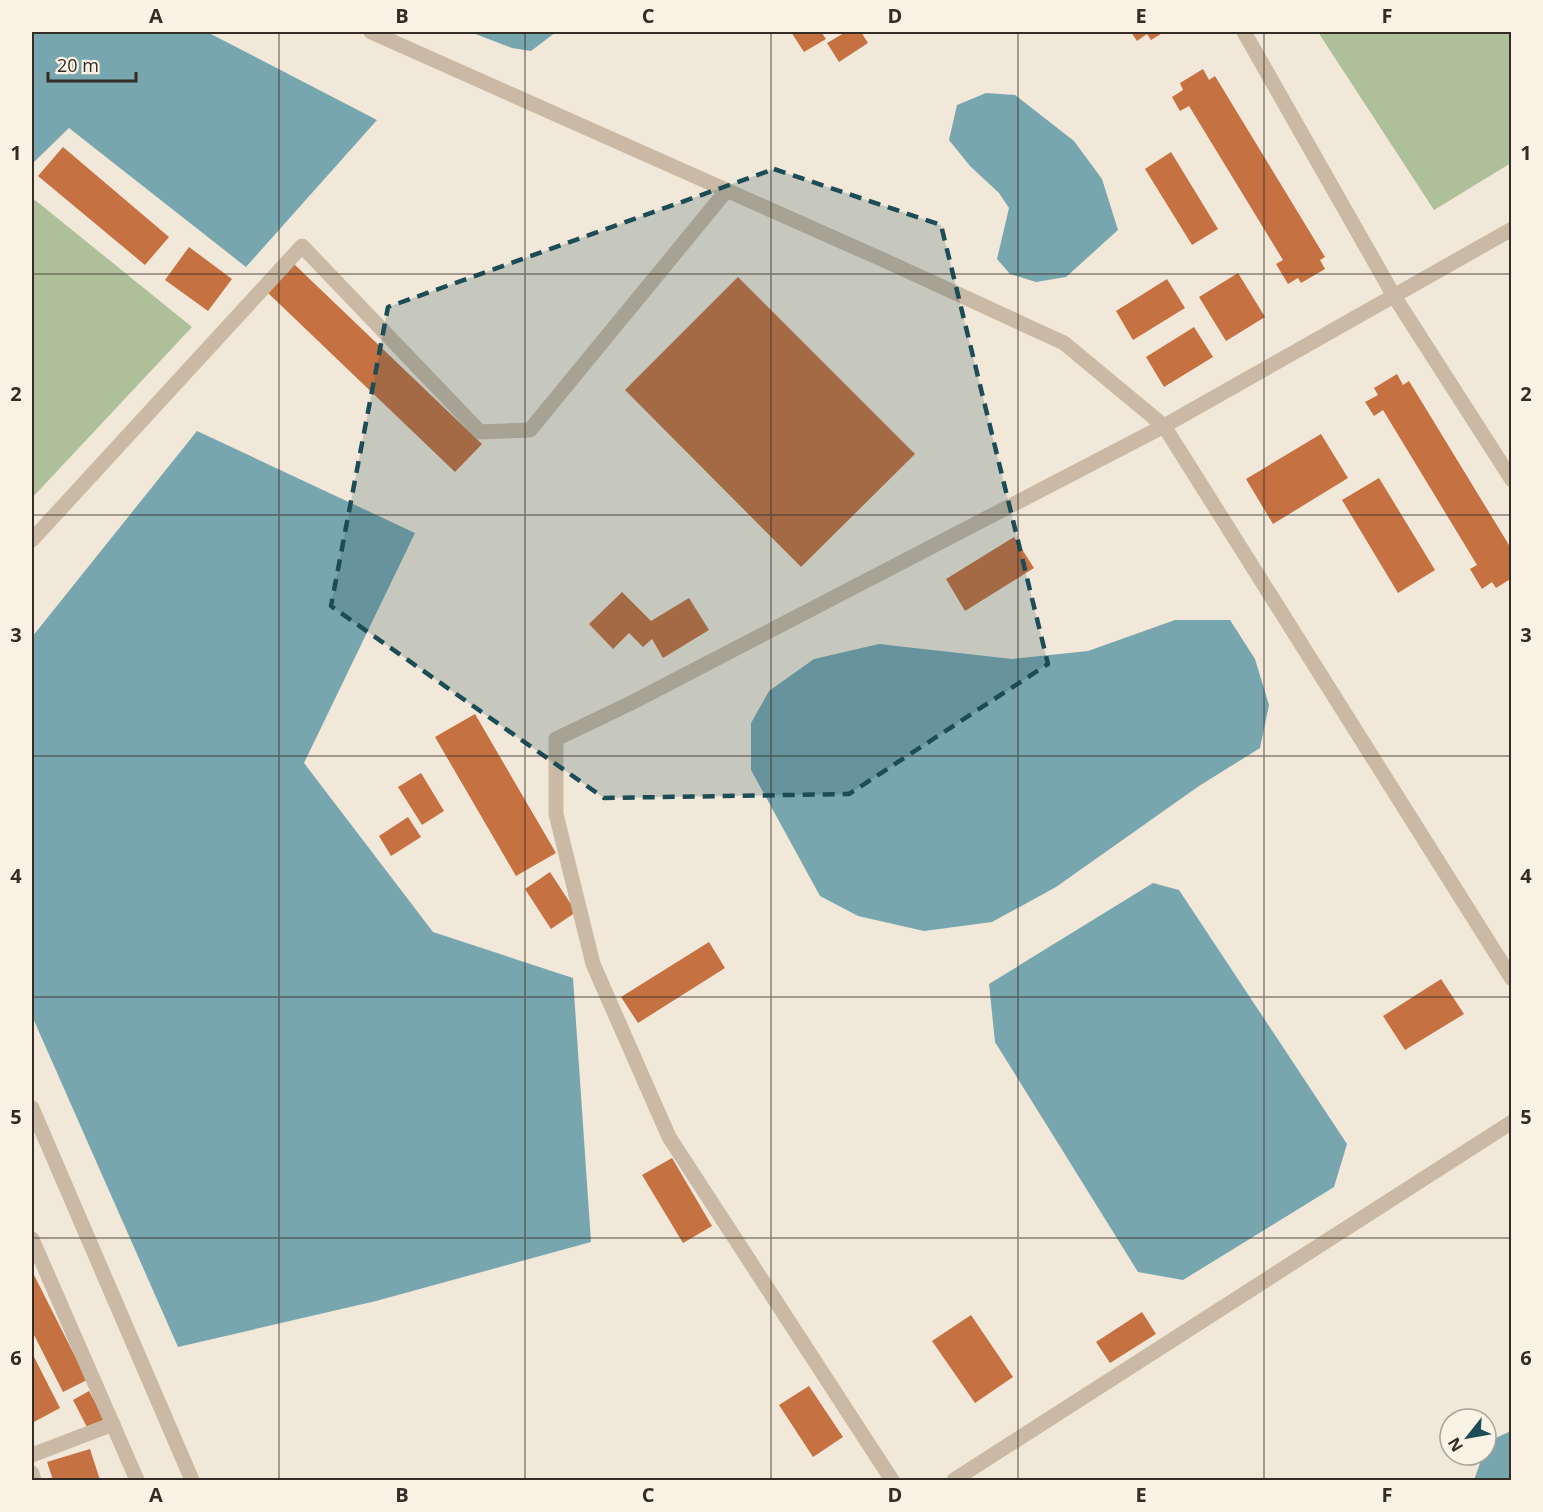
<svg xmlns="http://www.w3.org/2000/svg" width="1543" height="1512" viewBox="0 0 1543 1512" font-family="'Open Sans',sans-serif">
<style>
.green{fill:#aec099}
.water{fill:#78a6ae}
.building{fill:#c67142}
.lines{fill:none;stroke-linecap:round;stroke-linejoin:round}
.service{stroke:#c9b9a5;stroke-width:15}
.minor{stroke:#c9b9a5;stroke-width:15}
.tertiary{stroke:#c9b9a5;stroke-width:15}
.marked{fill:#1c4c56;fill-opacity:0.2;stroke:#1c4c56;stroke-width:4.5;stroke-dasharray:12 8;stroke-linejoin:round}
.grid{fill:none;stroke:#352c26;stroke-width:1.5;stroke-opacity:0.55}
.neatline{fill:none;stroke:#352c26;stroke-width:2}
.grid-label{font-size:20px;text-anchor:middle;font-weight:bold;fill:#352c26}
</style>
<rect width="100%" height="100%" fill="#f1e8d9"/>
<path class="green" d="M1318,32H1511V163L1434,210Z
M35,200L192,327L32,498V204Z"/>
<path class="water" d="M35,32H207L377,120L246,267L69,128L32,164V36Z
M470,32H556L531,51L512,48Z
M986,93L1015,95L1074,141L1102,179L1118,230L1066,277L1036,282L1010,274L997,259L1009,208L999,193L970,166L949,140L957,105Z
M197,431L415,533L304,763L433,932L573,978L591,1242L376,1301L178,1347L32,1016V637Z
M1175,620H1230L1255,659L1269,705L1260,748L1199,786L1056,887L992,922L924,931L858,916L820,896L751,770V723L769,691L814,659L879,644L1012,659L1088,651Z
M1153,883L1179,890L1347,1144L1334,1187L1183,1280L1138,1272L995,1042L989,984Z
M1511,1431V1480H1474L1483,1455H1486L1487,1442Z"/>
<path class="building" d="M791,32H821L826,39L804,52Z
M846,32H861L868,43L839,62L827,43Z
M1131,32H1164L1151,40L1147,34L1137,41Z
M1203,69L1209,80L1215,76L1325,257L1320,260L1325,269L1301,283L1298,278L1288,284L1276,264L1283,260L1189,106L1180,111L1172,97L1183,90L1180,83Z
M63,147L169,237L145,265L38,176Z
M1171,152L1218,229L1192,245L1145,169Z
M189,247L232,279L208,311L165,280Z
M294,264L482,444L455,472L267,292Z
M1238,273L1265,317L1226,341L1199,297Z
M738,277L915,454L801,567L625,390Z
M1167,279L1185,308L1133,340L1116,311Z
M1194,327L1213,357L1164,387L1146,357Z
M1397,374L1403,385L1409,381L1512,550V578L1496,588L1492,582L1482,589L1470,569L1477,565L1383,410L1374,416L1365,402L1378,395L1374,388Z
M1321,434L1348,478L1273,524L1246,479Z
M1379,478L1435,570L1398,593L1342,500Z
M1014,537L1034,568L965,611L946,579Z
M622,592L651,621L689,598L709,630L663,658L652,639L643,647L629,633L613,649L589,624Z
M475,714L556,853L516,876L435,737Z
M421,773L444,811L422,825L398,787Z
M408,817L421,837L391,856L379,836Z
M550,872L576,912L551,929L525,889Z
M709,942L725,968L638,1023L621,997Z
M1441,979L1464,1014L1405,1050L1383,1016Z
M672,1158L712,1226L683,1243L642,1175Z
M32,1271L87,1380L63,1392L32,1331Z
M1142,1312L1156,1334L1110,1363L1096,1342Z
M971,1315L1013,1377L975,1403L932,1341Z
M32,1353L60,1408L32,1423Z
M809,1386L843,1437L813,1457L779,1405Z
M89,1391L105,1420L88,1429L73,1400Z
M90,1449L100,1480H53L47,1462Z"/>
<g class="lines">
<path class="service" d="M1244,32L1394,296L1512,480
M892,1480L669,1137L593,964L556,814V739L631,703L1164,426L1512,229
M954,1480L1512,1122"/>
<path class="minor" d="M32,540L302,246L480,432L530,430L727,190
M32,1108L192,1480
M32,1239L137,1480
M32,1455L113,1424
M32,1473L34,1480"/>
<path class="tertiary" d="M371,32L888,262L1064,343L1164,426L1512,979"/>
</g>
<path class="marked" d="M774,169L941,225L1048,664L849,794L604,798L331,606L388,307Z"/>
<path class="grid" d="M279,32V1480M525,32V1480M771,32V1480M1018,32V1480M1264,32V1480M32,274H1512M32,515H1512M32,756H1512M32,997H1512M32,1238H1512"/>
<rect width="1543" height="1512" fill="none" stroke="#f9f2e5" stroke-width="66"/>
<g transform="translate(1468 1437) rotate(239)"><circle r="28" fill="#f9f2e5" stroke="#aba399" stroke-width="1.5"/>
<path d="M0-4.5L10 22L0 15L-10 22Z" fill="#1c4c56"/>
<text y="-9" font-size="16" font-weight="bold" text-anchor="middle" fill="#352c26">N</text>
</g>
<path d="M48 72v9h88v-9" fill="none" stroke="#352c26" stroke-width="3"/>
<text x="57" y="72" font-size="18" fill="#352c26" stroke="#f9f2e5" stroke-width="4.5" paint-order="stroke">20 m</text>
<rect x="33" y="33" width="1477" height="1446" class="neatline"/>
<g class="grid-label">
<text x="156" y="23">A</text>
<text x="402" y="23">B</text>
<text x="648" y="23">C</text>
<text x="895" y="23">D</text>
<text x="1141" y="23">E</text>
<text x="1387" y="23">F</text>
<text x="16" y="160">1</text>
<text x="1526" y="160">1</text>
<text x="16" y="401">2</text>
<text x="1526" y="401">2</text>
<text x="16" y="642">3</text>
<text x="1526" y="642">3</text>
<text x="16" y="883">4</text>
<text x="1526" y="883">4</text>
<text x="16" y="1124">5</text>
<text x="1526" y="1124">5</text>
<text x="16" y="1365">6</text>
<text x="1526" y="1365">6</text>
<text x="156" y="1502">A</text>
<text x="402" y="1502">B</text>
<text x="648" y="1502">C</text>
<text x="895" y="1502">D</text>
<text x="1141" y="1502">E</text>
<text x="1387" y="1502">F</text>
</g>
</svg>
